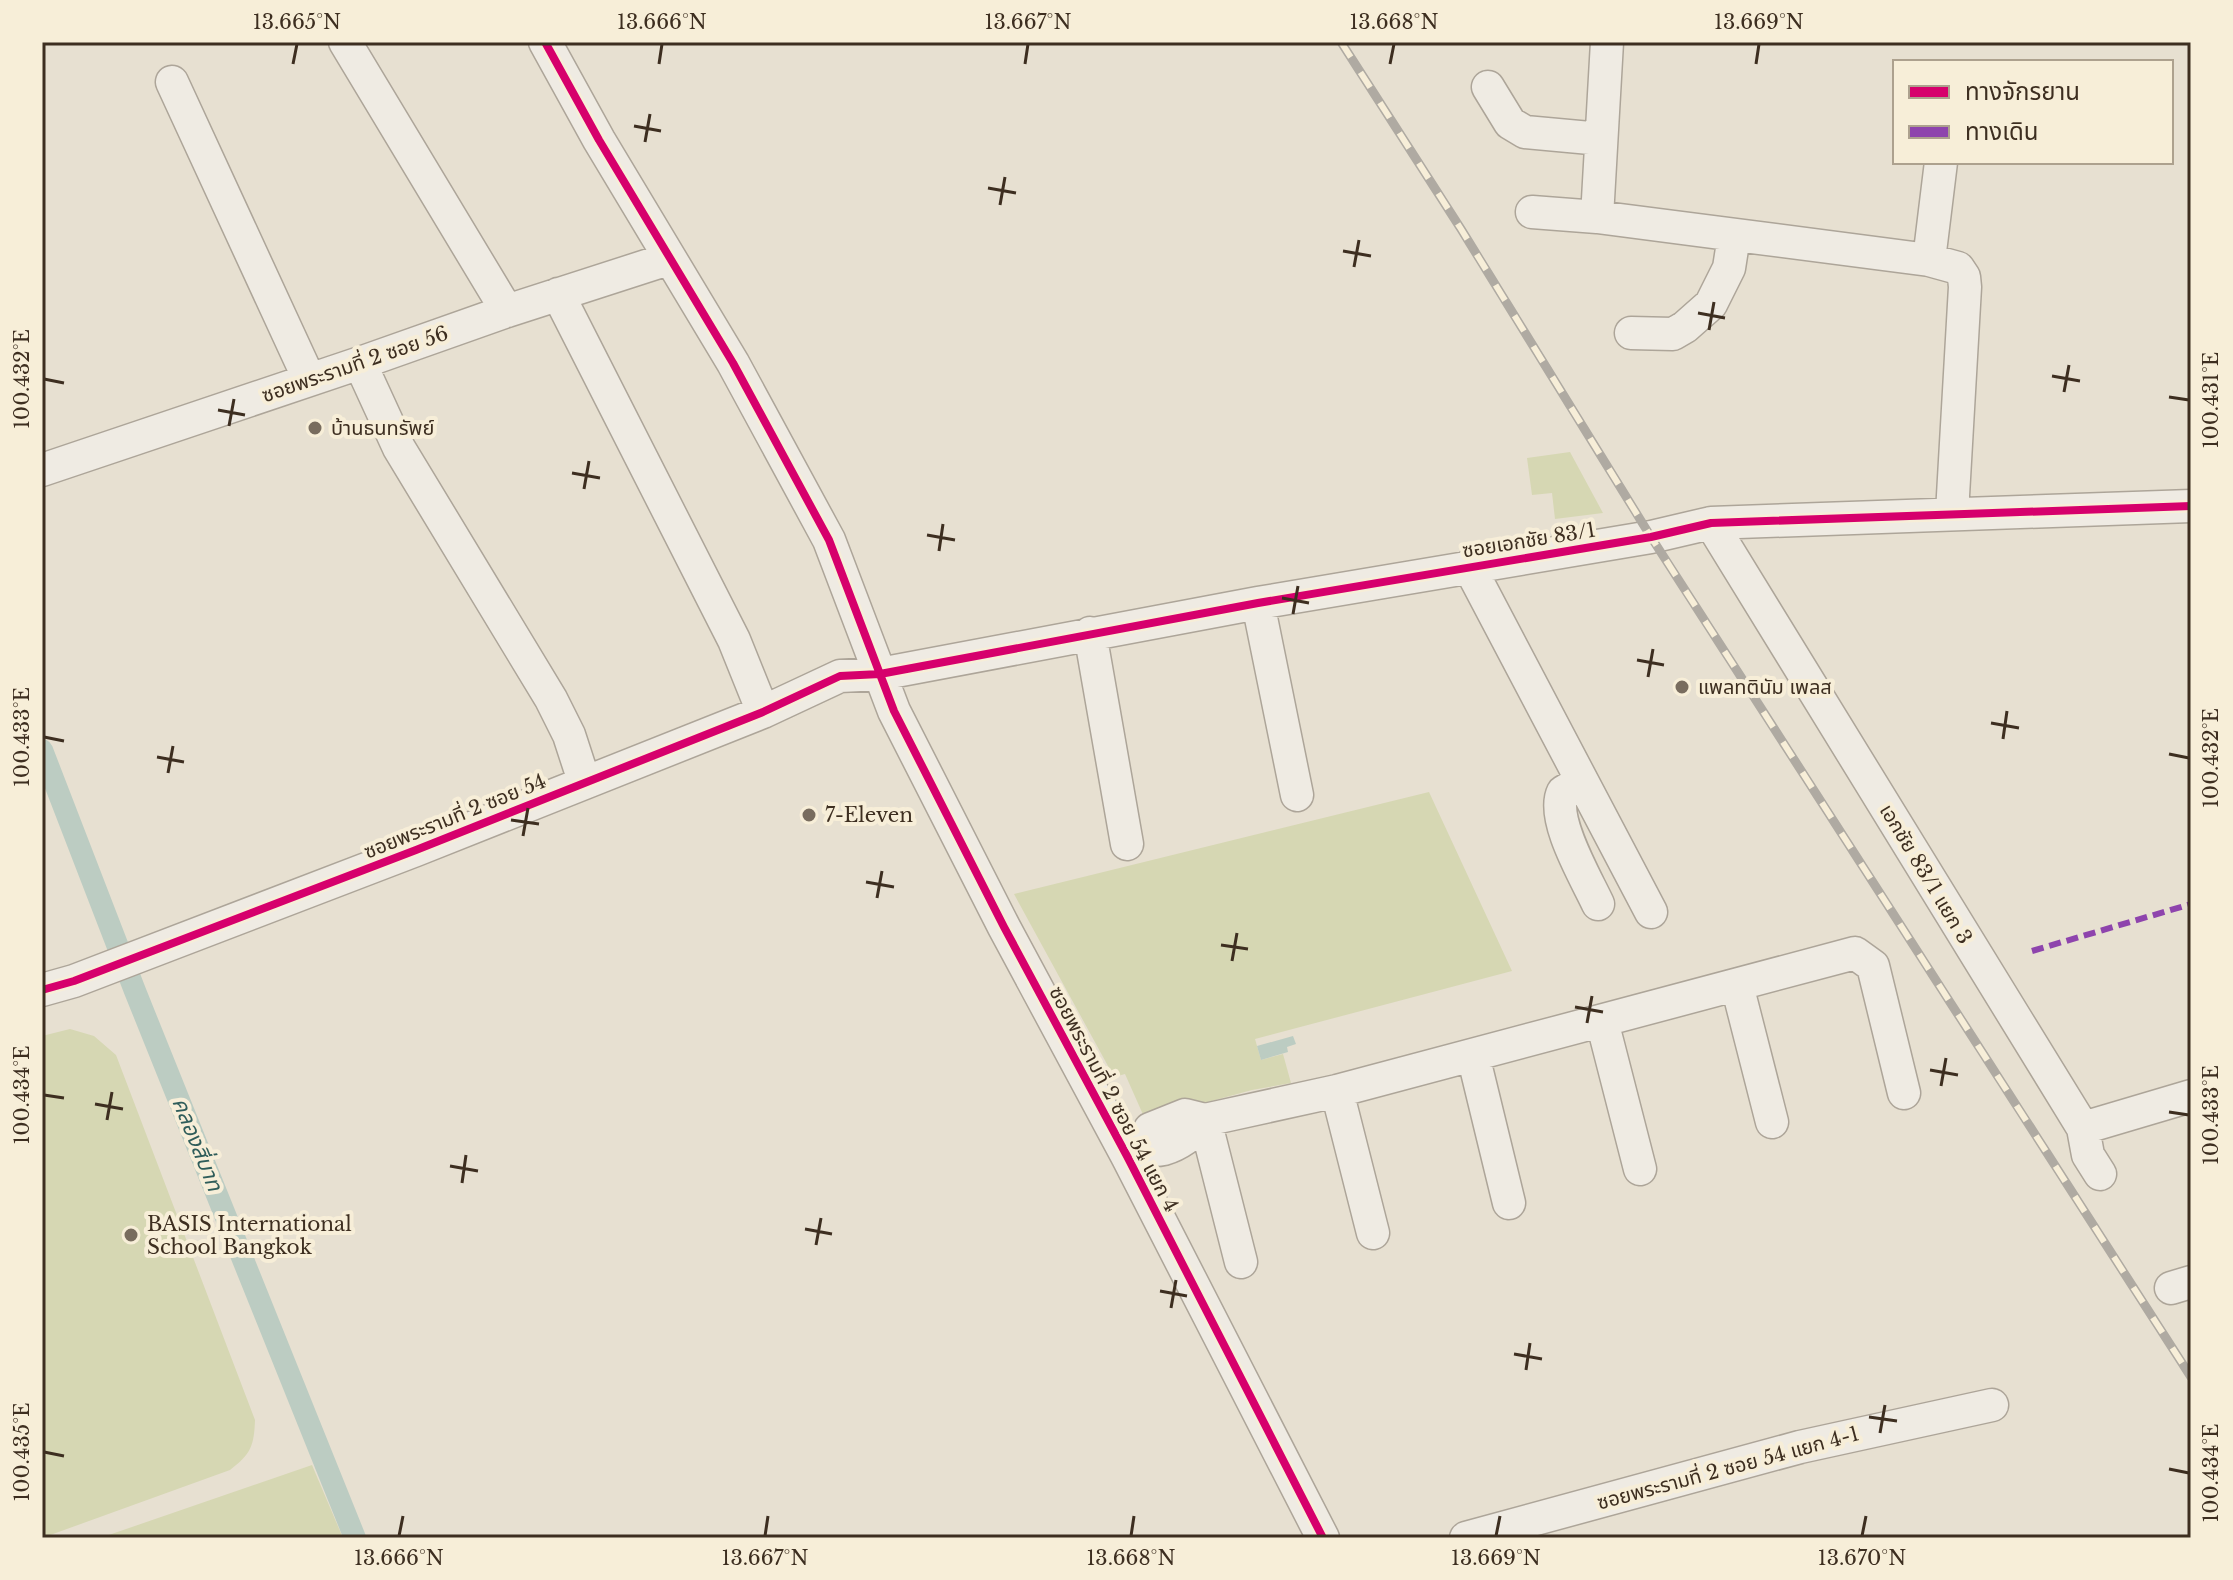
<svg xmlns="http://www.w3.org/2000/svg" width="2233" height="1580" viewBox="0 0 2233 1580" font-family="'Libre Baskerville','Noto Sans Thai',serif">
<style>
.green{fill:#d6d7b3}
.water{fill:#bcccc2}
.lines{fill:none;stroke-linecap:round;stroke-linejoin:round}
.canal{stroke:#bcccc2;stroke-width:22}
.minor-casing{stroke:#ada599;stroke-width:35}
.minor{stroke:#efebe3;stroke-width:32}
.rail-casing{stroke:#afaaa2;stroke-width:9}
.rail{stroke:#f7eed8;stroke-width:6;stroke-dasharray:18;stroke-linecap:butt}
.quiet{stroke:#8e44ad;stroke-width:6;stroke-dasharray:12 6;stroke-linecap:butt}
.cycleway-casing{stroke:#f7eed8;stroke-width:13}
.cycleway{stroke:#d6006c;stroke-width:8}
.ticks{fill:none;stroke:#3d2e20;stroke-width:3}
.poi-dot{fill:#786c5e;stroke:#f7eed8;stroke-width:3}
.labels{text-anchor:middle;stroke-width:8;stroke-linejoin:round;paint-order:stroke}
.street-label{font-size:20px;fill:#3d2e20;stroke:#f7eed8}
.poi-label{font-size:20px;fill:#3d2e20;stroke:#f7eed8;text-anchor:start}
.water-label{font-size:22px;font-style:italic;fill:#2f5d5a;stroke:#f7eed8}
.neatline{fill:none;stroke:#3d2e20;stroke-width:3}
.ticks-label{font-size:20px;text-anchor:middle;fill:#3d2e20}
</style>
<rect width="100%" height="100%" fill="#e7e0d1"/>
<path class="green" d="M1570,452L1603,513L1555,519L1552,493L1532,495L1527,458Z
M1429,792L1512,971L1255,1039L1261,1060L1283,1054L1291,1083L1252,1090L1145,1119L1125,1074L1114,1077L1014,894Z
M70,1029L94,1036L116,1055L255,1420C254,1446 251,1454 230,1470L42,1538V1036Z
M312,1465L343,1538H100Z"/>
<path class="water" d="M1293,1036L1296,1044L1287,1047L1288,1052L1261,1060L1257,1046Z"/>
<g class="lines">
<path class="canal" d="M42,750L135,991L355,1538"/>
<defs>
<path id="minor" d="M345,42L507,311
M545,42L599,140L733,363L829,540L894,711L1004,927L1127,1156L1323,1538
M172,82L309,379
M1488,87L1510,123L1525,132L1601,139
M1532,212L1597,217L1929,260L1958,268L1964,277L1965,287L1952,513
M1597,217L1607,42
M1929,260L1941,162
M558,294L734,640L763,712
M1631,333L1673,334L1685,327L1711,304L1729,268L1734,236
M360,363L399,448L551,699L569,735L584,781
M42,470L360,363L507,311L668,259
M1711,523L2083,1128L2088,1155L2100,1174
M1469,566L1651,912
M1258,603L1297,795
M1090,633L1127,844
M1582,781L1563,792C1550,818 1586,878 1598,904
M1737,985L1772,1122
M42,990L74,981L416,850L763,712L840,676L880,674L1258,603L1651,537L1711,523L2191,506
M1602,1021L1640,1169
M1473,1055L1509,1203
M1337,1091L1373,1233
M1205,1120L1241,1262
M2083,1128L2191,1096
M1142,1148L1150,1129L1185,1115L1205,1120L1337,1091L1855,953L1873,966L1904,1093
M1127,1156C1148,1144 1147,1153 1164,1149C1181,1144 1194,1133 1205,1120
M2171,1288L2191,1282
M1466,1538L1800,1447L1992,1405"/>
</defs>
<use href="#minor" class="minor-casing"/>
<use href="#minor" class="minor"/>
<defs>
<path id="rail" d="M1341,42L1461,229L1651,537L2191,1377"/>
</defs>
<use href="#rail" class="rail-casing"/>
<use href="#rail" class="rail"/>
<path class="quiet" d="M2032,951L2191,904"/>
<defs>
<path id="cycleway" d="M545,42L599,140L733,363L829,540L894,711L1004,927L1127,1156L1323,1538
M42,990L74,981L416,850L763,712L840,676L880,674L1258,603L1651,537L1711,523L2191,506"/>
</defs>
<use href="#cycleway" class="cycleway-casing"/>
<use href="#cycleway" class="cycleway"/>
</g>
<path class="ticks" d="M293,64L297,44M659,64L662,44M1025,64L1028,44M1390,64L1394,44M1756,64L1759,44M634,126L661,131M645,142L650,114M988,188L1016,193M1000,205L1005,177M1343,251L1371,256M1354,267L1359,240M1698,313L1725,318M1709,330L1714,302M2052,376L2080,381M44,379L64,383M2064,392L2069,365M2169,397L2189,400M218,410L245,415M229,426L234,399M572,473L600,478M584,489L589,461M927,535L955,540M939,551L943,524M1282,598L1309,603M1293,614L1298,586M1637,660L1664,665M1648,677L1653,649M1991,723L2019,728M44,737L64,741M2003,739L2007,711M2169,754L2189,758M157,757L184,762M168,773L173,746M511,820L539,824M523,836L528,808M866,882L894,887M877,898L882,871M1221,945L1248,949M1232,961L1237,933M1575,1007L1603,1012M1587,1023L1592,996M1930,1070L1958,1075M1941,1086L1946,1058M44,1095L64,1098M95,1104L123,1109M2169,1112L2189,1115M107,1120L112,1092M450,1166L478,1171M462,1183L466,1155M805,1229L832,1234M816,1245L821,1218M1160,1291L1187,1296M1171,1308L1176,1280M1514,1354L1542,1359M1526,1370L1530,1343M1869,1417L1897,1421M1880,1433L1885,1405M44,1452L64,1456M2169,1469L2189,1473M399,1536L403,1516M765,1536L768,1516M1131,1536L1134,1516M1496,1536L1500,1516M1862,1536L1866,1516"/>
<g class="poi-dot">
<circle cx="315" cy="428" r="8"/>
<circle cx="1682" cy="687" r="8"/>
<circle cx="809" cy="815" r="8"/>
<circle cx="131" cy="1235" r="8"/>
</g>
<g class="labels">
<g class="street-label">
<text transform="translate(355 364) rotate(-19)" y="7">ซอยพระรามที่ 2 ซอย 56</text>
<text transform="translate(1529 540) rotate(-9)" y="7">ซอยเอกชัย 83/1</text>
<text transform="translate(455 816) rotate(-22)" y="7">ซอยพระรามที่ 2 ซอย 54</text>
<text transform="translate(1926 874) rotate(59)" y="7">เอกชัย 83/1 แยก 3</text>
<text transform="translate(1114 1099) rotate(62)" y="7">ซอยพระรามที่ 2 ซอย 54 แยก 4</text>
<text transform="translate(1728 1468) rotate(-15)" y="7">ซอยพระรามที่ 2 ซอย 54 แยก 4-1</text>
</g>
<g class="poi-label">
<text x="331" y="435">บ้านธนทรัพย์</text>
<text x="1698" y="694">แพลทตินัม เพลส</text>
<text x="825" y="822">7-Eleven</text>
<text x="147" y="1231">BASIS International<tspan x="147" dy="23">School Bangkok</tspan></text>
</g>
<g class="water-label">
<text transform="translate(198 1144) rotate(68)" y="8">คลองสี่บาท</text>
</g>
</g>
<rect width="2233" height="1580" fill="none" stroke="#f7eed8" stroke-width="88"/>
<rect x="1893" y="60" width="280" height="104" fill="#f7eed8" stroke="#ada18e" stroke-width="2"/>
<rect x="1909" y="86" width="40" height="12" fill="#d6006c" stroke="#ada18e" stroke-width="2"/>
<text x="1965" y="100" font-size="24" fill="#3d2e20">ทางจักรยาน</text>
<rect x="1909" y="126" width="40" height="12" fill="#8e44ad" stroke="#ada18e" stroke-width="2"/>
<text x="1965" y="140" font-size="24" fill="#3d2e20">ทางเดิน</text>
<rect x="44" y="44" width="2145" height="1492" class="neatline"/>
<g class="ticks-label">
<text x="297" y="29">13.665°N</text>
<text x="662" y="29">13.666°N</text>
<text x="1028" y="29">13.667°N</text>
<text x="1394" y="29">13.668°N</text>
<text x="1759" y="29">13.669°N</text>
<text transform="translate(22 379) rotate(-90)" y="7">100.432°E</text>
<text transform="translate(2211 400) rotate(-90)" y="7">100.431°E</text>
<text transform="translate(22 737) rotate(-90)" y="7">100.433°E</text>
<text transform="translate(2211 758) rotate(-90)" y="7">100.432°E</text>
<text transform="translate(22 1095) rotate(-90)" y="7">100.434°E</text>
<text transform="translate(2211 1115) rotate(-90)" y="7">100.433°E</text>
<text transform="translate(22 1452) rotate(-90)" y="7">100.435°E</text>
<text transform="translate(2211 1473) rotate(-90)" y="7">100.434°E</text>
<text x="399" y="1565">13.666°N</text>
<text x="765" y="1565">13.667°N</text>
<text x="1131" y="1565">13.668°N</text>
<text x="1496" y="1565">13.669°N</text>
<text x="1862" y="1565">13.670°N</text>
</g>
</svg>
